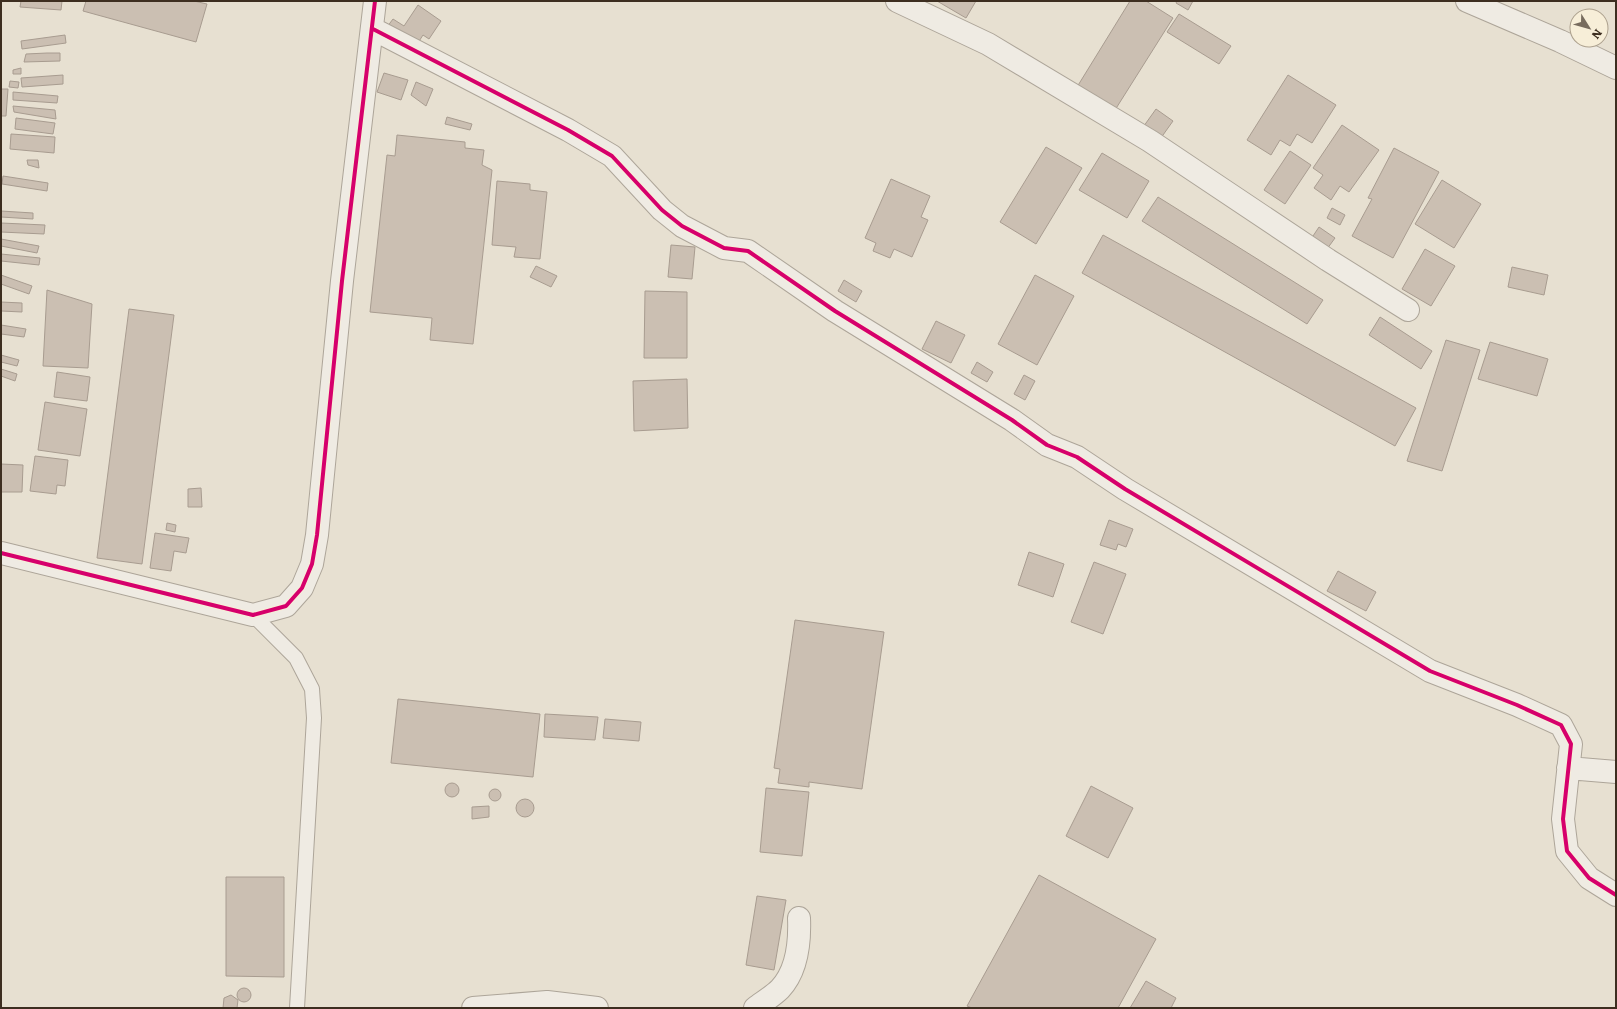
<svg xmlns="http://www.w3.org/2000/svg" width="1617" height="1009" viewBox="0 0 1617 1009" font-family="Literata,serif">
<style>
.building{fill:#cbbfb2;stroke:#a89c90}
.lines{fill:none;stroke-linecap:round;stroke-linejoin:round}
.lane-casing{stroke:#ada599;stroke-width:16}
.street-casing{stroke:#ada599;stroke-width:24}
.lane{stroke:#efebe3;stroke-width:14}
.street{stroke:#efebe3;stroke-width:22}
.cycleway-casing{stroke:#f7eed8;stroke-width:6}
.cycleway{stroke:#d6006c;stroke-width:4}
</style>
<rect width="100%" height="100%" fill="#e7e0d1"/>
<path class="building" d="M21,1H62L61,10L20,7Z
M86,1H194L207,4L196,42L83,11Z
M937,1H976L966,18Z
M1130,1H1146L1173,18L1115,110L1077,87Z
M1177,1H1193L1188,10L1176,3Z
M418,5L441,21L429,39L423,35L416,46L387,27L393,19L404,26Z
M1179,14L1231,46L1219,64L1167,32Z
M65,35L66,43L22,49L21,41Z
M47,53H60V61L24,62L26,54Z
M21,68V74H13V70Z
M384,73L408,80L401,100L377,92Z
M63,75V84L22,87L21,78Z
M1288,75L1336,105L1312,143L1297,134L1290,146L1280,140L1271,155L1247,140Z
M10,81L19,82L18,88L9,87Z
M416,82L433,89L426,106L411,95Z
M1,89H8L6,116H1Z
M13,92L58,96L57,103L13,100Z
M13,106L55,110L56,119L14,112Z
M1156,109L1173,121L1158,142L1141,130Z
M447,117L472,124L470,130L445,124Z
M16,118L55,123L53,134L15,129Z
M1342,125L1379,150L1349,192L1340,186L1331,200L1314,188L1323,175L1313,168Z
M11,134L55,137L54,153L10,149Z
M397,135L465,142V148L484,150L482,165L492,170L473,344L430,340L432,318L370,312L387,155L395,156Z
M1046,147L1082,168L1036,244L1000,222Z
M1394,148L1439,172L1393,258L1352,236L1372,199L1368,198Z
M1290,151L1311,165L1285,204L1264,190Z
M1102,153L1149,181L1127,218L1079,190Z
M27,160H38L39,168L28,165Z
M3,176L48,183L47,191L2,184Z
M891,179L930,196L921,217L928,220L912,257L894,249L890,258L873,251L876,243L865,238Z
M1442,180L1481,204L1454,248L1415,224Z
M497,181L530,184V190L547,192L540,259L514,257L516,247L492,245Z
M1158,197L1323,300L1307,324L1142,221Z
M1332,208L1345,215L1340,225L1327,218Z
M1,211L33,213V219L1,217Z
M1,223L45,225L44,234L1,232Z
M1319,227L1335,238L1327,249L1311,239Z
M1103,235L1416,408L1395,446L1082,273Z
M1,239L39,246L37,253L1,246Z
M671,245L695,247L692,279L668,277Z
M1425,249L1455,266L1431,306L1402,289Z
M1,254L40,258L39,265L1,261Z
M536,266L557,276L551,287L530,277Z
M1512,267L1548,275L1544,295L1508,287Z
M1,275L32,286L29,294L1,284Z
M1035,275L1074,296L1037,365L998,344Z
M844,280L862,291L856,302L838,291Z
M47,290L92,304L88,368L43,366Z
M645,291L687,292V358H644Z
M1,302L22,303V312L1,311Z
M129,309L174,315L142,564L97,558Z
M1380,317L1432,351L1421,369L1369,335Z
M936,321L965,335L951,363L922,349Z
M1,325L26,329L24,337L1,334Z
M1446,340L1480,350L1442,471L1407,461Z
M1490,342L1548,359L1537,396L1478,379Z
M1,355L19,360L17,366L1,362Z
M977,362L993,372L987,382L971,373Z
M1,369L17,374L15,381L1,376Z
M57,372L90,377L87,401L54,397Z
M1024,375L1035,381L1025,400L1014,394Z
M687,379L688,428L634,431L633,381Z
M45,402L87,409L80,456L38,450Z
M35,456L68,460L65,486L57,485L56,494L30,491Z
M1,464L23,465L22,492H1Z
M201,488L202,507H188V489Z
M1109,520L1133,529L1126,547L1118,544L1116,550L1100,545Z
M167,523L176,525L175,532L166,530Z
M155,533L189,538L186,553L174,551L171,571L150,568Z
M1029,552L1064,564L1053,597L1018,585Z
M1094,562L1126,574L1103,634L1071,622Z
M1338,571L1376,592L1366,611L1327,591Z
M795,620L884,632L862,789L809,782V787L778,783L780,769L774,768Z
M398,699L540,714L533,777L391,763Z
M545,714L598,717L595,740L544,737Z
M605,719L641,722L639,741L603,738Z
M445 790a7 7 0 1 1 14 0a7 7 0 1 1-14 0Z
M1091,786L1133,808L1108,858L1066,836Z
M766,788L809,792L802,856L760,852Z
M489 795a6 6 0 1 1 12 0a6 6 0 1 1-12 0Z
M516 808a9 9 0 1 1 18 0a9 9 0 1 1-18 0Z
M489,806V817L472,819V807Z
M1039,875L1156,939L1118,1008H972L967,1006Z
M226,877H284V977L226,976Z
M757,896L786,900L774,970L746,965Z
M1146,981L1176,998L1171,1008H1130Z
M237 995a7 7 0 1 1 14 0a7 7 0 1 1-14 0Z
M231,995L238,1000L237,1008H223L224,998Z"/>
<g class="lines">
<defs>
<path id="lane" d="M253,615L296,658L312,689L314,718L297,1008"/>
<path id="street" d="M897,1L988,44L1150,141L1328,260L1408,310
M1467,1L1560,41L1616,68
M373,29L568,130L612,156L662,210L682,226L724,248L748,251L835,311L1012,420L1047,445L1077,457L1125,489L1430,671L1517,705L1561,725L1571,744L1563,819L1567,851L1589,878L1616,895
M1,553L253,615L286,606L302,588L312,564L317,535L342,281L375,1
M1568,768L1616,772
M473,1008L547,1002L597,1008
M755,1008C763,1002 773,996 780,989C797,971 800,942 799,918"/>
</defs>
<use href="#lane" class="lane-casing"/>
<use href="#street" class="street-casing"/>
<use href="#lane" class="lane"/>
<use href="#street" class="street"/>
<defs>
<path id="cycleway" d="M373,29L568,130L612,156L662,210L682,226L724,248L748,251L835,311L1012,420L1047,445L1077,457L1125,489L1430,671L1517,705L1561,725L1571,744L1563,819L1567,851L1589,878L1616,895
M1,553L253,615L286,606L302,588L312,564L317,535L342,281L375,1"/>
</defs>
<use href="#cycleway" class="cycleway-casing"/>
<use href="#cycleway" class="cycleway"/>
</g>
<rect width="1617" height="1009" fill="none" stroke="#3d2e20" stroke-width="4"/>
<g transform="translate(1589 28) rotate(127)"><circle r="19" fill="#f7eed8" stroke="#ada18e"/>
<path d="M0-3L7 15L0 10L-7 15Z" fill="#786c5e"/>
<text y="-6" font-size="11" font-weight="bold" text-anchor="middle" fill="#3d2e20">N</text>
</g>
</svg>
